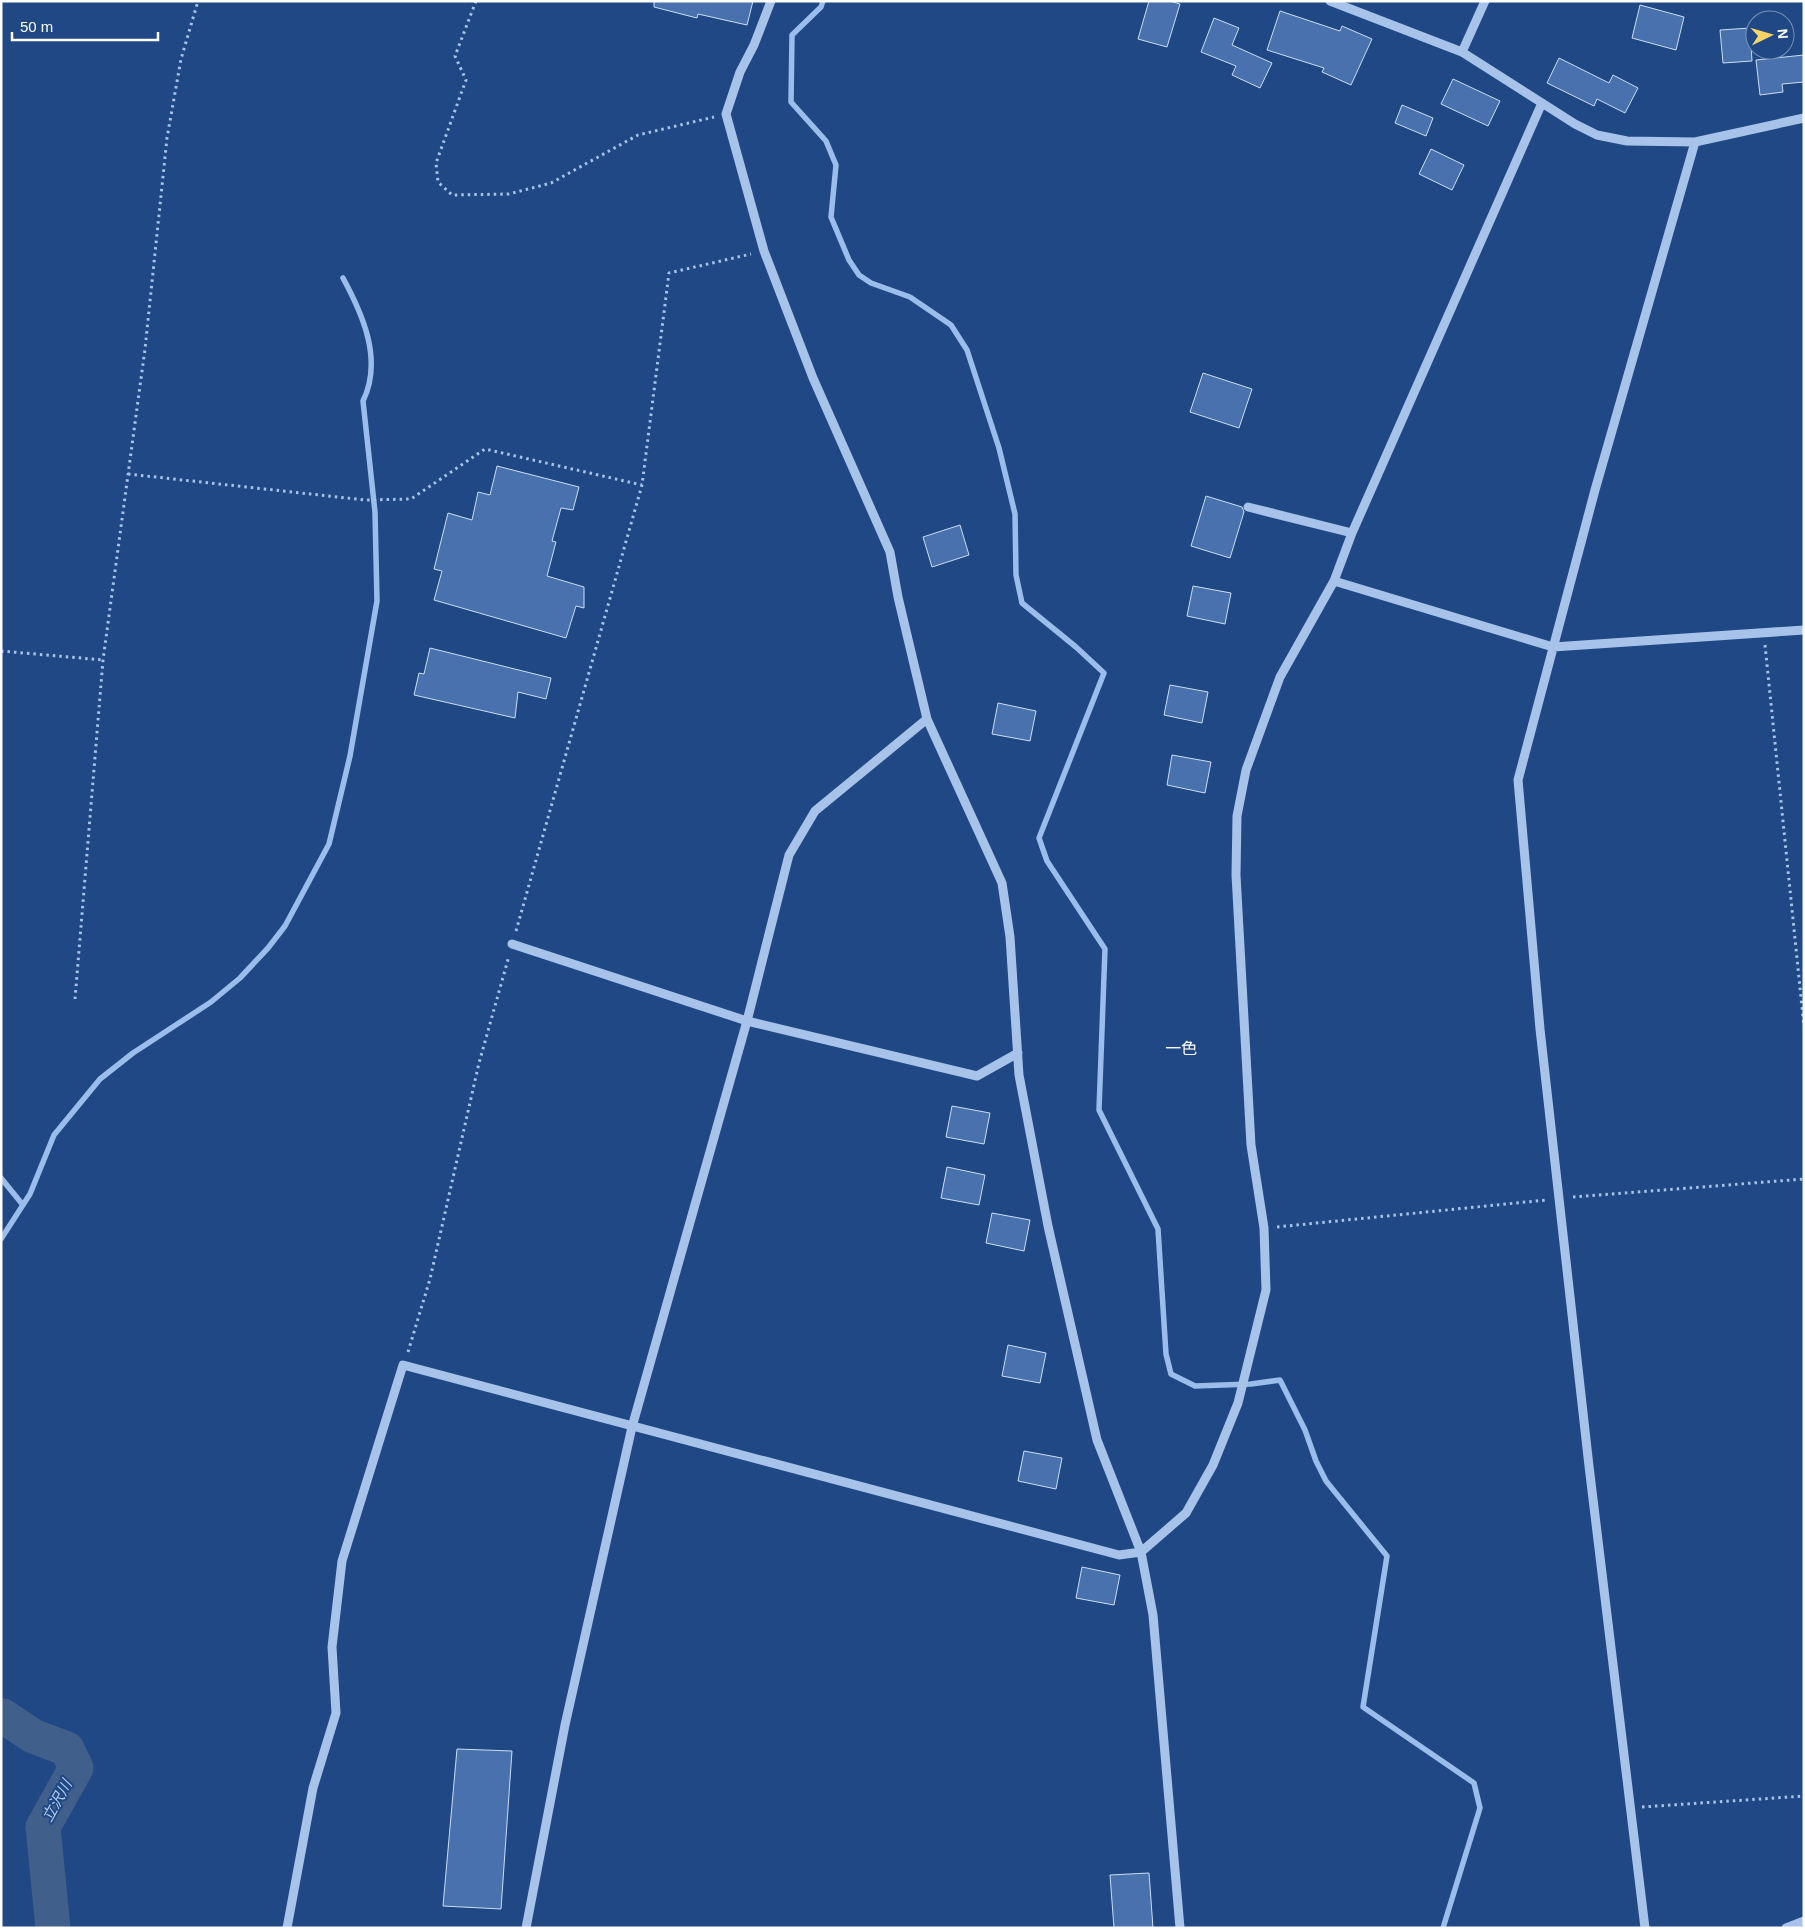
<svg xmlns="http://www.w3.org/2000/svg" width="1805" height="1929" viewBox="0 0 1805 1929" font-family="Arial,'Noto Sans JP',sans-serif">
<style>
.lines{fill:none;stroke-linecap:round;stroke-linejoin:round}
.stream{stroke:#9bbdeb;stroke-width:5.5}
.river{stroke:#415f8b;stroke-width:35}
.building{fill:#4871ad;stroke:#ccdef7}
.path{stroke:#a7c3ea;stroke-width:3;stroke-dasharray:2.5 4;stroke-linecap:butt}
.minor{stroke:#a7c3ea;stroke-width:9}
.labels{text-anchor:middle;stroke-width:4;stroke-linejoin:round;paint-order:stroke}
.water-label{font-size:15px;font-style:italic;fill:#b3cdf1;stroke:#1f4885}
.quarter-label{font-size:16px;fill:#fff;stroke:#1f4885}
</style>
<rect width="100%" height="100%" fill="#1f4885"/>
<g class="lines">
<path class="stream" d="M823,1L821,7L792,35L791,102L826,141L836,165L831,217L849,260L859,275L871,283L910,297L951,325L967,350L999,448L1015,514L1016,575L1022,603L1076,647L1104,673L1039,838L1047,861L1105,949L1099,1110L1158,1229L1166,1354L1171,1374L1195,1386L1251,1384L1280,1380L1305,1430L1316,1461L1326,1481L1387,1556L1363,1707L1474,1783L1480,1808L1443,1928
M1,1178L23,1205
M1,1239L30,1194L54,1135L100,1079L133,1053L211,1002L240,978L268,948L285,926L329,844L350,756L377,601L375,512L363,401C383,360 363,315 343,278
M1,1716H3"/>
<path class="river" d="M3,1716L33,1736L67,1749L76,1768L43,1827L53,1928"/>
</g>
<path class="building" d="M654,1H753L747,25L698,14L697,18L654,7Z
M1149,1H1170L1180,4L1167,47L1138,39Z
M1640,5L1684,17L1676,50L1632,38Z
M1280,11L1340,31L1342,26L1372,39L1351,85L1322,72L1324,68L1267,50Z
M1214,18L1239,28L1232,45L1272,63L1260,88L1232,75L1236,66L1201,52Z
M1750,28L1752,61L1723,63L1720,30Z
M1804,55V82L1782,84L1783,92L1760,95L1756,60Z
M1559,58L1609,83L1613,75L1638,88L1625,113L1597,99L1594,106L1547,83Z
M1453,79L1500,101L1488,126L1441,104Z
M1402,105L1433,118L1426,136L1395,123Z
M1431,149L1464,165L1452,190L1419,174Z
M1203,373L1252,389L1239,428L1190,412Z
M497,466L579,487L573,510L561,508L552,541L556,542L547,576L584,587V608L576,606L566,638L434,600L442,571L434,569L448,513L472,520L478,492L490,495Z
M1206,496L1242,507L1244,512L1230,558L1191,546Z
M960,525L969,555L932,567L923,537Z
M1193,586L1231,593L1225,624L1187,616Z
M430,648L551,678L546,699L518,692L515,718L414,695L419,673L424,674Z
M1170,685L1208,692L1202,723L1164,715Z
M998,703L1036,711L1030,741L992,734Z
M1172,755L1211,762L1205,793L1167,785Z
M952,1106L990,1113L984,1144L946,1137Z
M947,1167L985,1175L979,1205L941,1198Z
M992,1213L1030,1220L1024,1251L986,1243Z
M1008,1345L1046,1353L1040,1383L1002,1376Z
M1024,1451L1062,1458L1056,1489L1018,1481Z
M1082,1567L1120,1575L1114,1605L1076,1598Z
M457,1749L512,1751L501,1909L443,1906Z
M1149,1873L1153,1928H1114L1110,1875Z"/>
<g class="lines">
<path class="path" d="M476,1L455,56L466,80L436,163L438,182L452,195L509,194L551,183L638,135L714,117
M128,474L365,500L411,499L485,449L642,485
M1765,645L1804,1027
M1,651L103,660
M516,931L642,485L669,273L751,254
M75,999L103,660L145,349L167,138L181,59L198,1
M1573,1197L1804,1179
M1277,1227L1546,1200
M408,1352L430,1279L479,1063L509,956
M1642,1807L1804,1796"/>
<path class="minor" d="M771,1L754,45L740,72L726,114L764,251L813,378L890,552L898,597L927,719L1002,883L1010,937L1019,1075L1048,1226L1097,1440L1141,1552L1153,1615L1180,1928
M1330,1L1462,52L1575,124L1597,135L1627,141L1695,142L1804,118
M1462,52L1485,1
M1248,507L1352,533
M1334,581L1553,647L1804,630
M512,944L747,1021L977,1076L1018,1053
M287,1928L313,1788L336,1713L332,1647L342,1561L403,1365L1119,1555L1141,1552L1186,1513L1213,1465L1238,1403L1266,1290L1264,1228L1251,1145L1236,875L1237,816L1246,770L1280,677L1334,581L1352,533L1542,103
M526,1928L565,1725L632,1427L747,1021L789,855L815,811L927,719
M1645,1928L1589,1466L1540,1029L1518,780L1595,490L1695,142
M1786,1928L1804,1921"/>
</g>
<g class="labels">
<g class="water-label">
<text transform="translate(57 1801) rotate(-61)" y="5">立沢川</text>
</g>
<g class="quarter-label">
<text x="1181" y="1054">一色</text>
</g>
</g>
<rect width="1805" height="1929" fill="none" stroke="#ffffff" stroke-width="5"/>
<g transform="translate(1770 35) rotate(85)"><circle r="24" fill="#1f4885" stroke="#7991b6"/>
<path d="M0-4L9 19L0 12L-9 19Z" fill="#f8d467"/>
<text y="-8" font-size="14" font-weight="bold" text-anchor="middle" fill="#ffffff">N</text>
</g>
<path d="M12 32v8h146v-8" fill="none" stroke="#ffffff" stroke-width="2.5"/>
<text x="20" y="32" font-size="15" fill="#ffffff" stroke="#1f4885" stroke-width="4" paint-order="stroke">50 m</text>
</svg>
